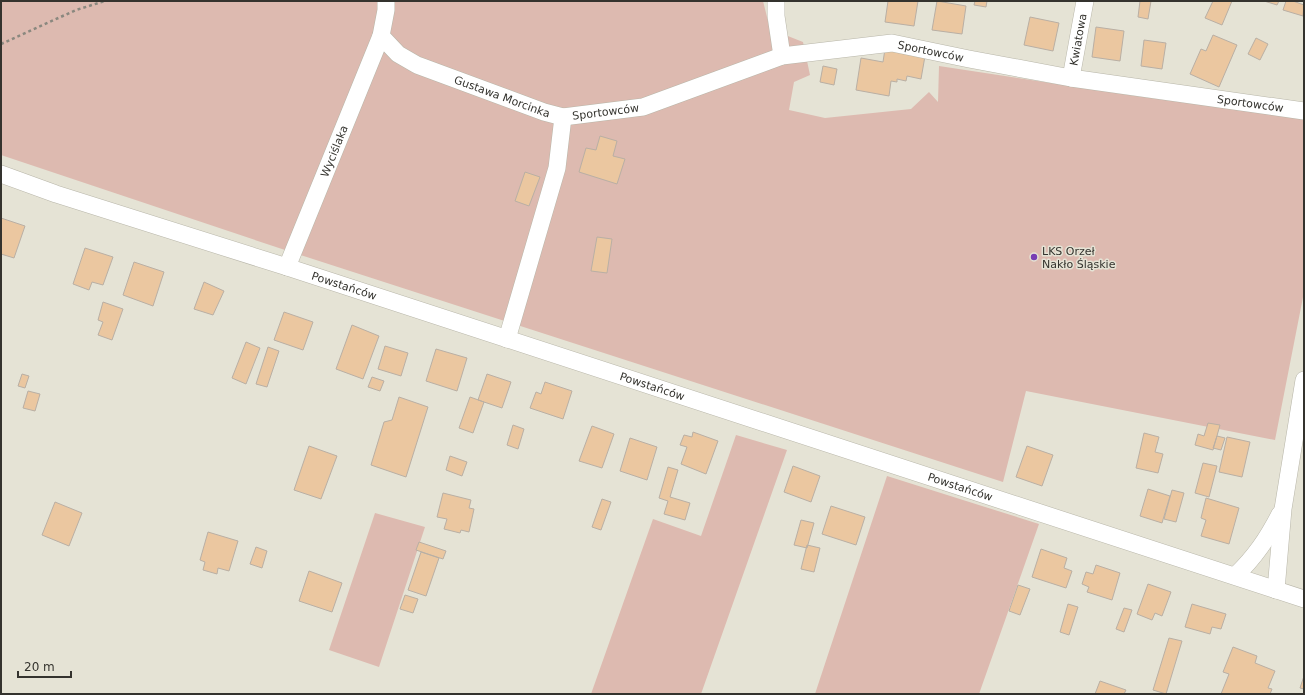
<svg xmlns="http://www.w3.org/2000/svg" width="1305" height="695" viewBox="0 0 1305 695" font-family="'DejaVu Sans',sans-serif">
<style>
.green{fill:#ddbab0}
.building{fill:#ebc7a0;stroke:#b9afa4}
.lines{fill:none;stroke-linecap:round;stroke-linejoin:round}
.minor-casing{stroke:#b8b6a9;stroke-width:18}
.path{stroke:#8a887f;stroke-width:2.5;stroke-dasharray:3 3;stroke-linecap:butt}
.minor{stroke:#fff;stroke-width:17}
.poi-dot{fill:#783db3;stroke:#e5e3d5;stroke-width:1.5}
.labels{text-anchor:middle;stroke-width:3;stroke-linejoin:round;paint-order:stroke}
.street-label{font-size:11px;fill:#34332e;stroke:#e5e3d5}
.poi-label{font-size:11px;fill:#34332e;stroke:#e5e3d5;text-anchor:start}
</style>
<rect width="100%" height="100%" fill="#e5e3d5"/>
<path class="green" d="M1,1H763L770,29L803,42L810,75L794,82L789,110L825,118L911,109L929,92L938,102L939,66L1129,95L1304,119V292L1275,440L1026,391L1003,482L282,249L1,155Z
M736,435L787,450L701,694H591L653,519L701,536Z
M887,476L1039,524L979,694H815Z
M375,513L425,527L379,667L329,650Z"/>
<path class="building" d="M888,1H918L914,26L885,22Z
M937,1L966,6L962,34L932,30Z
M975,1H987L986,7L974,5Z
M1140,1H1151L1148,19L1138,17Z
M1213,1H1232L1222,25L1205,18Z
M1264,1H1279L1277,5Z
M1286,1H1293L1304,5L1303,16L1283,10Z
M1030,17L1059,23L1053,51L1024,45Z
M1096,27L1124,31L1120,61L1092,57Z
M1213,35L1237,45L1219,87L1190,74L1201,49L1206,51Z
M1256,38L1268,44L1260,60L1248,54Z
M1144,40L1166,43L1162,69L1141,66Z
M885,49L925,56L921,79L907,76L906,81L897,79V82L891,81L889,96L856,90L861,58L883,62Z
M823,66L837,69L834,85L820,82Z
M600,136L617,141L613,156L625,159L617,184L579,172L586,148L596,150Z
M525,172L540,177L529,206L515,201Z
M1,218L25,226L14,258L1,254Z
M597,237L612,239L607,273L591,271Z
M85,248L113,257L103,285L92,282L89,290L73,284Z
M134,262L164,272L153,306L123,295Z
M204,282L224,291L213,315L194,309Z
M103,302L123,309L112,340L98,335L103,322L98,320Z
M284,312L313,322L303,350L274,340Z
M352,325L379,336L363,379L336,369Z
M246,342L260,348L246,384L232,378Z
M385,346L408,353L401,376L378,369Z
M268,347L279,351L267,387L256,384Z
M436,349L467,358L457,391L426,381Z
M22,374L29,376L25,388L18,386Z
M487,374L511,382L502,408L478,400Z
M372,377L384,381L380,391L368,387Z
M545,382L572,391L563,419L530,408L536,392L541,394Z
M28,391L40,394L35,411L23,408Z
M399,397L428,407L406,477L371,465L384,422L392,420Z
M470,397L484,402L473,433L459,428Z
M1208,423L1220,425L1213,450L1195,445L1198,434L1204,436Z
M513,425L524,429L518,449L507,445Z
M592,426L614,434L602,468L579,461Z
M693,432L718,441L706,474L681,464L687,447L680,445L684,435L692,437Z
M1144,433L1159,437L1155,452L1163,454L1158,473L1136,468Z
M1217,436L1225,438L1221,450L1213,448Z
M1227,437L1250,442L1242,477L1219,472Z
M630,438L657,447L647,480L620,471Z
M309,446L337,456L321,499L294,490Z
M1027,446L1053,455L1042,486L1016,477Z
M450,456L467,462L462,476L446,470Z
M1203,463L1217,466L1209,497L1195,493Z
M793,466L820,476L811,502L784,492Z
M668,467L678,470L670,497L690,503L685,520L664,514L668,501L659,498Z
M1148,489L1170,496L1162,523L1140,516Z
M1172,490L1184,493L1176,522L1164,519Z
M443,493L471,500L469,508L474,509L469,532L461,530L460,533L444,529L447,519L437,517Z
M1206,498L1239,508L1229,544L1201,536L1206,520L1201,518Z
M602,499L611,502L601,530L592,527Z
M55,502L82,513L69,546L42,535Z
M831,506L865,517L856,545L822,534Z
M801,520L814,523L807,548L794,545Z
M208,532L238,541L229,571L218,568L217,574L203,570L205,562L200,560Z
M419,542L446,551L443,559L416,550Z
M807,545L820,548L814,572L801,569Z
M256,547L267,551L262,568L250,564Z
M1041,549L1067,558L1064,568L1072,571L1066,588L1032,577Z
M421,552L439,558L426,596L408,590Z
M1096,565L1120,573L1112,600L1087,592L1089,587L1082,584L1086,572L1093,574Z
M309,571L342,583L332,612L299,601Z
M1148,584L1171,592L1162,616L1155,613L1152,620L1137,614Z
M1018,585L1030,589L1020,615L1009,611Z
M405,595L418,599L413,613L400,609Z
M1068,604L1078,607L1069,635L1060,632Z
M1192,604L1226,614L1221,629L1212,627L1210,634L1185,627Z
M1124,608L1132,610L1124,632L1116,629Z
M1169,638L1182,641L1166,694L1153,690Z
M1233,647L1257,656L1255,663L1275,671L1268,688L1272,689L1270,694H1221L1229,674L1223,672Z
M1304,676V689L1300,688Z
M1100,681L1126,690L1124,694H1095Z"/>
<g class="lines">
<defs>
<g id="minor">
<path id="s1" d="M386,1V10L381,36L398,54L417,65L544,112L563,117L557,168L507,339"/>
<path d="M776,1V16L782,56"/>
<path id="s2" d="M1071,78L1085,1"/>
<path id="s3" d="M563,117L643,107L782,56L892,43L969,59L1071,78L1304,111"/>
<path id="s4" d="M1,174L56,194L287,267L1304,599"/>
<path id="s5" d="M287,267L381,36"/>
<path d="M1235,576C1255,557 1267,539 1280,514"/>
<path d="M1276,590L1283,509L1304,380"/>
</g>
</defs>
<use href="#minor" class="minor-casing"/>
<path class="path" d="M1,44L76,10L105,1"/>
<use href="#minor" class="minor"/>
</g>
<circle class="poi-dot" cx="1034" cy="257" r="4"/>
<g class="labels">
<g class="street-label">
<text dy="4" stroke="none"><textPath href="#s2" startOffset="39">Kwiatowa</textPath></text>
<text dy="4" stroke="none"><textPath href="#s3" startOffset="379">Sportowców</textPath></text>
<text dy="4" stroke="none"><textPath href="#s1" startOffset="173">Gustawa Morcinka</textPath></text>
<text dy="4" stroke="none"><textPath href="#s3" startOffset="703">Sportowców</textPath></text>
<text dy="4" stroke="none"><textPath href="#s3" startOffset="43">Sportowców</textPath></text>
<text dy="4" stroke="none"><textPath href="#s5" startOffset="125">Wyciślaka</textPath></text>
<text dy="4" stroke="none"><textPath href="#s4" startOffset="361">Powstańców</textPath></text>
<text dy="4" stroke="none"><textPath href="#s4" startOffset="685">Powstańców</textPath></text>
<text dy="4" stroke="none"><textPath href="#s4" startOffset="1009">Powstańców</textPath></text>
</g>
<g class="poi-label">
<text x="1042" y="255">LKS Orzeł<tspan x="1042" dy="13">Nakło Śląskie</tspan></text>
</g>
</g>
<rect width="1305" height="695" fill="none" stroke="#34332e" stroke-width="4"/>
<path d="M18 671v6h53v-6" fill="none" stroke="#34332e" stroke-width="2"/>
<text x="24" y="671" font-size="12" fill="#34332e" stroke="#e5e3d5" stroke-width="3" paint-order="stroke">20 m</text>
</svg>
